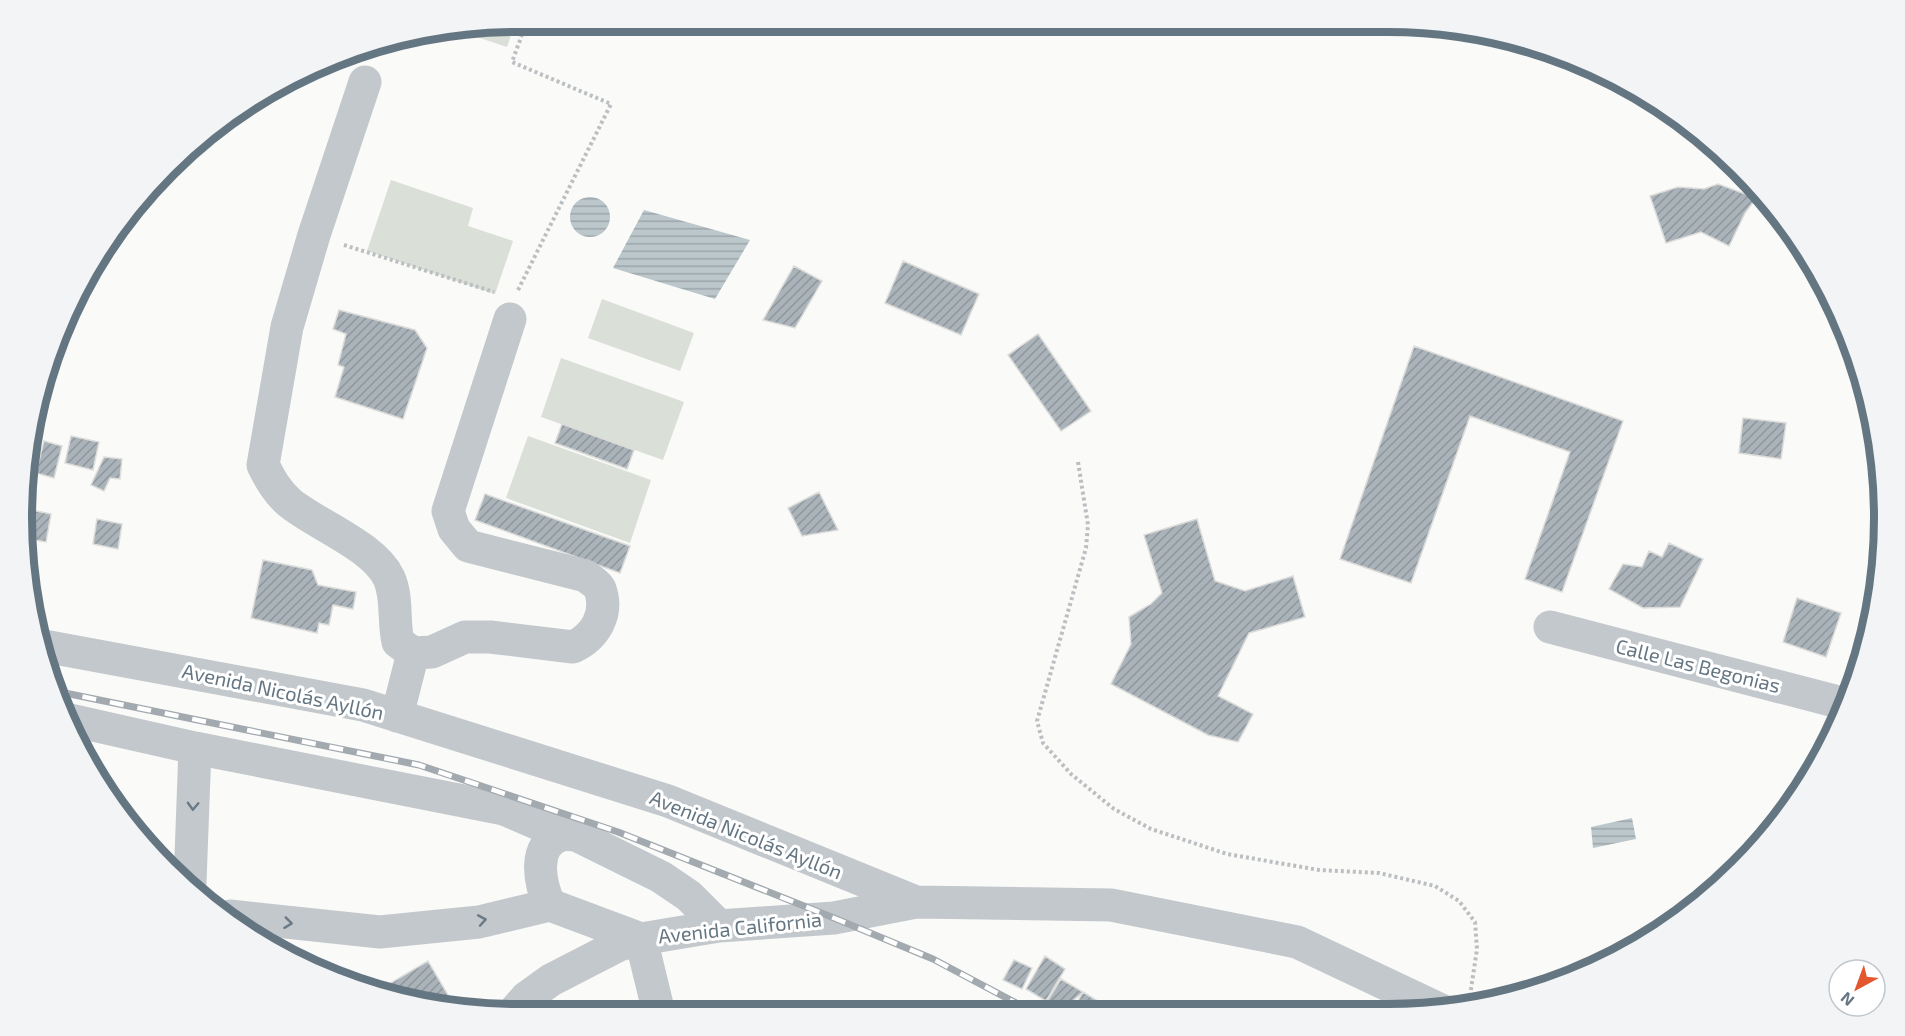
<svg xmlns="http://www.w3.org/2000/svg" width="1905" height="1036" viewBox="0 0 1905 1036" font-family="'Exo 2',sans-serif">
<style>
.green{fill:#dadfd7}
.water{fill:url(#water-rules)}
.building{fill:url(#building-hatch);stroke:#dcdcda;stroke-width:1.5}
.lines{fill:none;stroke-linecap:round;stroke-linejoin:round}
.path{stroke:#bbbfc2;stroke-width:4;stroke-dasharray:3 3;stroke-linecap:butt}
.minor{stroke:#c3c8cc;stroke-width:33}
.rail-casing{stroke:#a2aab0;stroke-width:7}
.rail{stroke:#fff;stroke-width:4.5;stroke-dasharray:14;stroke-linecap:butt}
.oneway{stroke:#6a7a87}
.labels{text-anchor:middle;stroke-width:6;stroke-linejoin:round;paint-order:stroke}
.street-label{font-size:20px;fill:#657683;stroke:#fff}
.rim{fill:none;stroke:#657683;stroke-width:8}
</style>
<defs>
<pattern id="water-rules" width="6" height="5" patternUnits="userSpaceOnUse" patternTransform="scale(1.5)"><rect width="6" height="5" fill="#bbc7cb"/><path d="M0 2.5h6" fill="none" stroke="#9ca6aa"/></pattern>
<pattern id="building-hatch" width="6" height="6" patternUnits="userSpaceOnUse" patternTransform="scale(1.5)"><rect width="6" height="6" fill="#aab3b9"/><path d="M-1 1l2-2M0 6l6-6M5 7l2-2" fill="none" stroke="#8e969c"/></pattern>
</defs>
<rect width="100%" height="100%" fill="#fafaf8"/>
<path class="green" d="M516,21L507,47L459,31Z
M391,180L473,208L468,226L513,241L495,294L367,251Z
M602,299L694,333L680,371L588,338Z
M561,358L684,402L663,460L541,417Z
M528,436L651,480L630,543L506,498Z"/>
<path class="water" d="M570 217a20 20 0 1 1 40 0a20 20 0 1 1-40 0Z
M644,210L750,240L715,299L613,268Z
M1632,818L1636,839L1593,848L1591,827Z"/>
<path class="building" d="M1718,184L1756,198L1745,213L1729,246L1701,232L1666,243L1650,196L1678,187L1704,189Z
M903,261L979,294L961,335L885,303Z
M794,266L822,281L795,328L763,320Z
M339,310L415,330L427,348L403,419L335,397L344,367L338,365L346,334L333,329Z
M1038,334L1091,411L1061,431L1008,355Z
M1414,346L1623,421L1562,592L1525,579L1570,452L1470,416L1411,583L1340,559Z
M1743,418L1786,423L1781,459L1739,453Z
M562,424L634,450L627,469L555,443Z
M71,436L99,442L93,470L65,463Z
M44,441L62,446L54,478L36,473Z
M104,457L122,459L120,479L110,478L104,491L91,485Z
M819,492L838,530L802,536L788,508Z
M485,494L630,546L620,573L475,520Z
M27,509L51,514L46,542L23,538Z
M97,519L122,524L118,549L93,544Z
M1197,519L1215,581L1245,591L1293,576L1305,617L1249,633L1218,696L1253,714L1238,742L1208,735L1111,684L1131,644L1129,617L1151,604L1162,593L1144,535Z
M1669,543L1703,559L1680,607L1643,608L1609,589L1623,564L1642,567L1649,551L1662,557Z
M263,560L312,570L318,585L356,592L353,609L333,605L329,625L319,623L317,633L251,618Z
M1797,598L1841,613L1826,657L1783,642Z
M277,952L298,954L379,990L428,961L455,1007L389,998Z
M1045,956L1065,969L1046,1001L1026,989Z
M1014,960L1032,968L1022,989L1003,980Z
M1061,979L1083,992L1063,1009L1048,1000Z
M1083,992L1101,1003L1091,1012H1077L1073,1010Z
M1101,1003L1116,1012H1096Z"/>
<g class="lines">
<path class="path" d="M344,245L494,292
M518,290L611,104L512,62L527,21
M1078,462L1088,525L1086,548L1037,721L1043,743L1071,774L1114,809L1151,829L1227,854L1319,870L1379,873L1435,886L1459,901L1475,922L1477,949L1470,996"/>
<path class="minor" d="M365,82L314,235L287,327L263,465C270,479 277,492 290,503C317,525 374,546 389,578C398,598 393,621 398,642L413,653L432,652L465,637H490L573,647C595,637 609,614 600,589C598,584 590,580 586,576L468,546L454,529L448,511L510,319
M1550,627L1846,704
M44,646L363,705L668,801L916,902L1111,905L1297,942L1443,1011
M397,716L413,653
M66,719L195,748L504,809L562,834
M190,883L195,748
M230,916L380,932L479,922L550,905
M659,1013L641,939L550,905C539,885 532,842 562,835C566,834 572,835 576,835L661,877L689,896L719,926
M512,1014L526,998L551,980L619,945L641,939L719,926L834,918L916,902"/>
<defs>
<path id="rail" d="M55,691L419,765L618,832L834,918L933,959L1033,1012"/>
</defs>
<use href="#rail" class="rail-casing"/>
<use href="#rail" class="rail"/>
</g>
<defs><path id="oneway-chevron" d="M-2-3.5L2.5 0L-2 3.5" fill="none" stroke-width="1.6" stroke-linecap="round" stroke-linejoin="round" transform="scale(1.5)"/></defs>
<g class="oneway">
<use href="#oneway-chevron" transform="translate(193 806) rotate(92)"/>
<use href="#oneway-chevron" transform="translate(482 920) rotate(-10)"/>
<use href="#oneway-chevron" transform="translate(288 923) rotate(7)"/>
</g>
<g class="labels">
<g class="street-label">
<text transform="translate(1698 666) rotate(14)" y="7">Calle Las Begonias</text>
<text transform="translate(283 692) rotate(12)" y="7">Avenida Nicolás Ayllón</text>
<text transform="translate(746 835) rotate(22)" y="7">Avenida Nicolás Ayllón</text>
<text transform="translate(740 928) rotate(-6)" y="7">Avenida California</text>
</g>
</g>
<path d="M0 0H1905V1036H0ZM518 32H1388A486 486 0 0 1 1874 518V518A486 486 0 0 1 1388 1004H518A486 486 0 0 1 32 518V518A486 486 0 0 1 518 32Z" fill="#f3f4f5" fill-rule="evenodd"/>
<path class="rim" d="M518 32H1388A486 486 0 0 1 1874 518V518A486 486 0 0 1 1388 1004H518A486 486 0 0 1 32 518V518A486 486 0 0 1 518 32Z"/>
<g transform="translate(1857 988) rotate(221)"><circle r="28" fill="#ffffff" stroke="#c1c8cd" stroke-width="1.5"/>
<path d="M0-4.5L10 22L0 15L-10 22Z" fill="#e4572e"/>
<text y="-9" font-size="16" font-weight="bold" text-anchor="middle" fill="#657683">N</text>
</g>
</svg>
